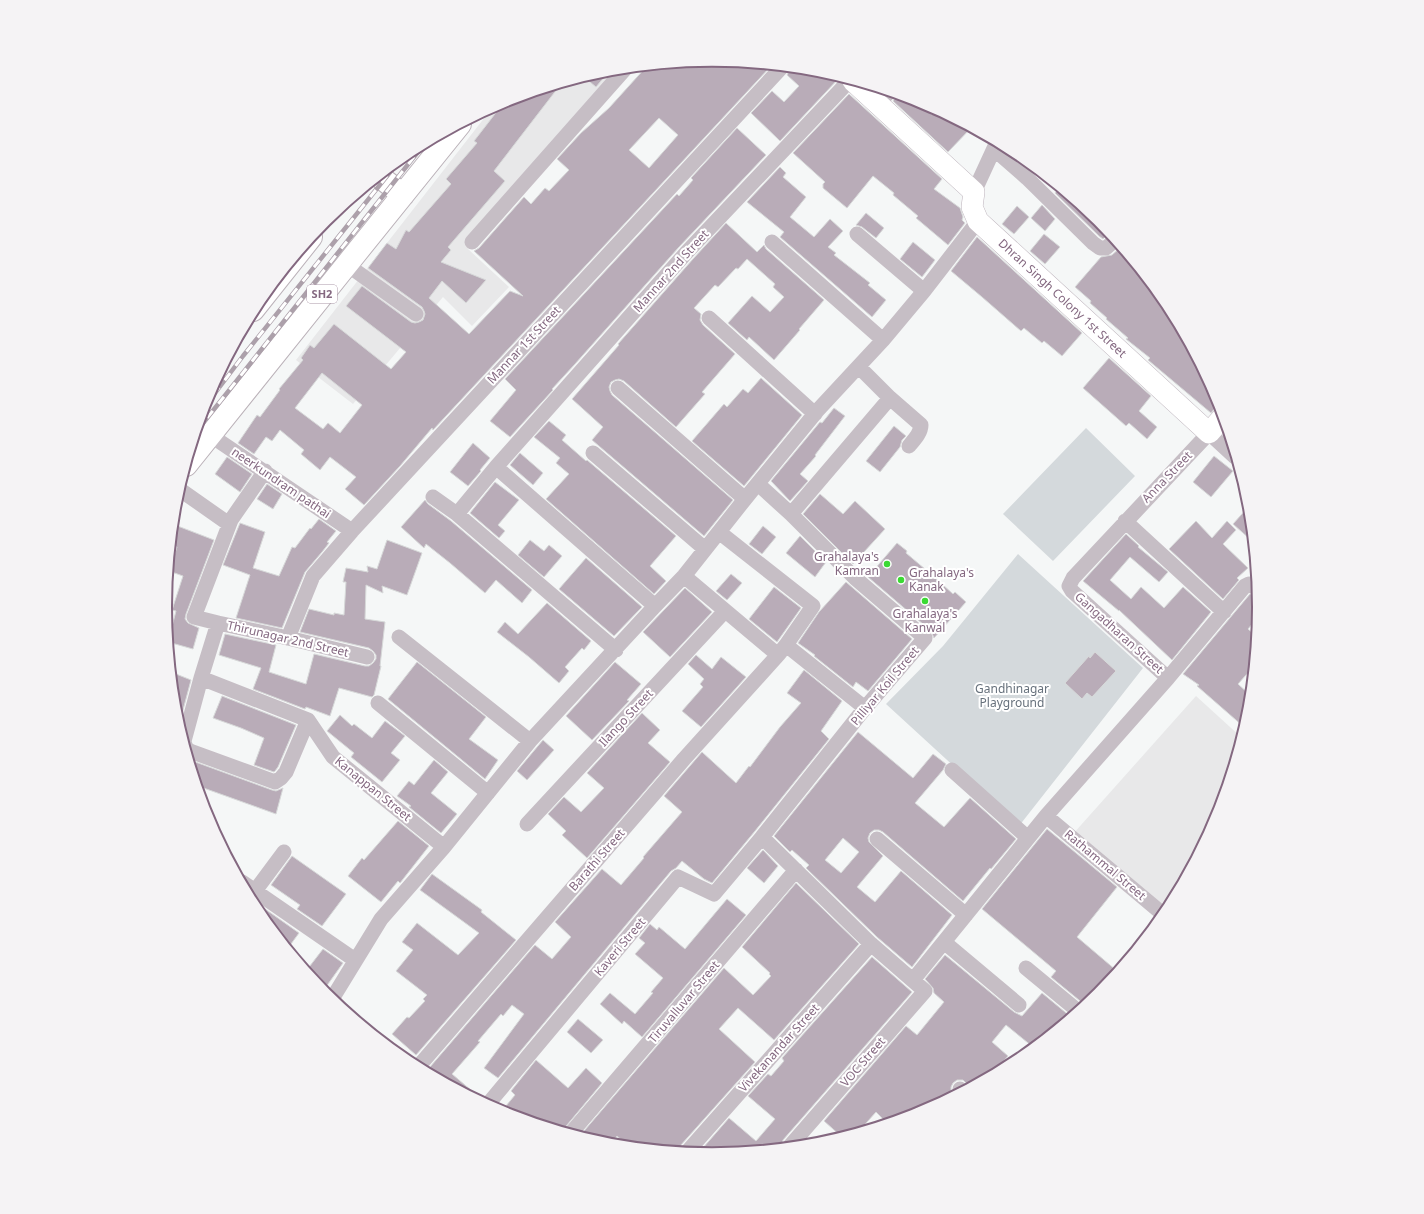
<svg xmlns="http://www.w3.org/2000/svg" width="1424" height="1214" viewBox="0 0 1424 1214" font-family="'Noto Sans',sans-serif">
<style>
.built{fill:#e8e8e9}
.green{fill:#d4d9dc}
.building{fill:#b9acb8;stroke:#d7d9d9;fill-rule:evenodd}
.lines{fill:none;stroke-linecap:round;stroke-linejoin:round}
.secondary-casing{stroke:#bbb1ba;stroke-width:22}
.primary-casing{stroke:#bbb2b9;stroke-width:24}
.street{stroke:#c6bec5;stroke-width:15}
.secondary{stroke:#fff;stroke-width:21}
.primary{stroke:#fff;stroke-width:22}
.rail-casing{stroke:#aca0aa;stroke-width:4.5}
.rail{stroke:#fff;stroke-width:3;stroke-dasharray:9;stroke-linecap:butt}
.poi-dot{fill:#3bda33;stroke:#fff;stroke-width:1.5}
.labels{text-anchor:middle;stroke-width:4;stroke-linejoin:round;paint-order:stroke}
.shield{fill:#fff;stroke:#a995a6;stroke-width:1}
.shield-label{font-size:11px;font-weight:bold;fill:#846880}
.street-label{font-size:12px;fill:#846880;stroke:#fff}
.poi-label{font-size:12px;fill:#846880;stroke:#fff;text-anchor:end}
.park-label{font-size:12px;fill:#67717c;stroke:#fff}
.rim{fill:none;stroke:#846880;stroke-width:2}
</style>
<rect width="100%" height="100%" fill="#f5f7f7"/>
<path class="built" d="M626,68L468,249L509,287L472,326L443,297L353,404L296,360L492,108L503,102L606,70Z
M1196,696L1241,737L1217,817L1168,909L1073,834Z"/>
<path class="green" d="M1086,428L1135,476L1053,561L1003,514Z
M1018,554L1143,668L1019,826L886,704L943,646Z"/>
<path class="building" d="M712,60L771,66L433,430L432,428L400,466L364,505L345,489L356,477L330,457L320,470L301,454L304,450L280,430L272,441L266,437L254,454L238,443L257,415L260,417L280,390L279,389L303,360L301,358L310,345L314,348L334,324L391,369L406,352L346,306L362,286L411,322L415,323L419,322L423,320L425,314L424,311L422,307L368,268L387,243L396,249L406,230L409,232L451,184L446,179L477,143L474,141L505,101L561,84L494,171L505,181L448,247L451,250L441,262L486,280L466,303L442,281L429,298L469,334L510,291L523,296L474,251L479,248L524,197L531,204L545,188L549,191L569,170L557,159L581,133L609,108L647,66ZM659,118L678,135L649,168L629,150ZM322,373L362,405L340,433L328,423L323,429L295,408Z
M791,68L819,71L840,77L780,141L751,113L772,91L784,102L799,86L787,75Z
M606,70H610L596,87L584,77Z
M849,94L942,179L934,189L960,208L963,217L962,220L965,223L948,245L916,218L918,216L893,195L894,193L873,176L847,208L823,188V184L825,182L793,153Z
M898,94L913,99L932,115L937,110L971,128L948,152L893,101Z
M737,128L766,155L679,247L575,364L552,389L553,390L510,437L490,421L516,390L505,379L677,194L679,196L693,180L691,178Z
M780,167L786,173L783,177L806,197L790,217L814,237L830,219L843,231L828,247L836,253L834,255L870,283L868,285L886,300L872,317L780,237L784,232L747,202Z
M1059,188L1099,220L1109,233L1103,239L1099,236L1055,193Z
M1042,205L1055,219L1045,231L1031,218Z
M1017,206L1029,217L1014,234L1002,224Z
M866,213L884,228L876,238L862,227L856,225Z
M726,223L757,252L764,245L766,249L824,300L799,329L800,330L774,360L749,337L747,340L728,323L752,296L770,312L784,297L773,287L775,284L747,259L738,269L736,268L718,287L715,285L694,308L701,314L700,320L703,325L735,354L702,392L705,394L676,427L624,381L619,379L615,380L611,382L609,387L610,391L612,395L733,500L704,536L592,440L603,427L572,399L619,345L618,344L693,259Z
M1044,234L1060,247L1045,264L1030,251Z
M977,237L1082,333L1062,356L1044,341L1042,343L1024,328L1021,331L982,297L951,271Z
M913,242L935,260L922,277L900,259Z
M1121,247L1167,303L1217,398L1219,403L1211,413L1148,360L1150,358L1126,339L1128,338L1106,319L1107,318L1090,303L1091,301L1075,287L1101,257L1112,255Z
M1109,358L1151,396L1139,411L1157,427L1147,439L1129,423L1126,426L1083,388Z
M761,378L802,415L744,486L692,441L724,404L727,407L743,389L748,393Z
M834,408L845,416L815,455L816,456L800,474L808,481L790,501L771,481L820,422L822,423Z
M549,421L566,435L562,440L586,461L587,460L676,536L650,566L666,581L654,594L546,499L569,474L556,463L560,458L534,437Z
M894,426L906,436L902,440L900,447L880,472L866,461Z
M473,443L490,458L480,470L481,471L468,486L450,472Z
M520,453L543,473L533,485L510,465Z
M1214,456L1233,471L1211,497L1193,482Z
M227,457L252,474L240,492L215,474Z
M495,482L519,500L498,525L505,531L499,538L470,513Z
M267,484L282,494L273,509L257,499Z
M820,494L843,514L855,501L885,529L853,564L803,514Z
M425,500L428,504L451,521L532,590L522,603L496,580L485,593L450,563L426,544L424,548L401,527Z
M1249,506L1252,541L1233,524Z
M319,519L336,531L327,542L329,543L322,552L305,572L282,628L236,618L250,575L223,565L240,523L265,532L253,568L279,576L292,547L295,548L310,528L311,529Z
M1196,521L1212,538L1227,521L1236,530L1223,544L1248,568L1237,578L1239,580L1223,599L1169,549Z
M175,525L214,540L186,614L185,619L188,623L199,628L193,649L168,642L176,611L172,610L183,576L169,571L177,547L171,545L173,531Z
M763,526L776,537L762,554L749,544Z
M1126,534L1139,546L1138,547L1168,572L1159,582L1130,557L1110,580L1131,599L1141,587L1164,608L1183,587L1211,612L1172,660L1119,610V611L1083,581Z
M800,536L826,562L815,577L786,553Z
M387,540L422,553L407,595L382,586L383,593L366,585L365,619L385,622L380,666H381L374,695L372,697L339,688L330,716L306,707L305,709L253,689L261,668L219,655L225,634L276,645L269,672L306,684L314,654L365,666H369L373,663L376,659V655L373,651L369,648L300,632L309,609L334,615V613L344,615L346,582H343L346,568L368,572L367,566L377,569Z
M530,540L544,551L549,545L562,556L544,577L518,555Z
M897,543L907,551L906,553L932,575L953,594L955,592L966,602L934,638L931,631L868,577Z
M586,558L642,607L614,636L559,589Z
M731,574L742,583L727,600L716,591Z
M846,582L912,639L868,691L856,682L853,687L814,656L815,655L798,643L819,612Z
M774,587L801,608L777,642L749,619Z
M685,588L712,612L670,657L643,632Z
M1250,594H1256L1258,596L1259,607L1258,617L1248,629L1256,636L1253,667L1238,684L1250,695L1248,714L1244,727L1197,686L1199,685L1183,674Z
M547,603L591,641L584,650L582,648L565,667L569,671L559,683L529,657L497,632L505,622L518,634Z
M1095,652L1116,671L1092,697L1087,693L1082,699L1065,683L1089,656L1090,658Z
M696,655L712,669L721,657L746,677L701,727L682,711L703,687L700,684L704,679L688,664Z
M417,662L486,717L469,739L498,760L485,779L388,699Z
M615,662L641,684L627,700L629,701L592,740L566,716Z
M804,670L842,701L821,731L829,739L755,831L712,883L704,879L682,861L676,868L671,871L498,1078L484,1068L524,1014L512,1005L503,1016L501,1014L478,1041L480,1042L452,1074L472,1091L469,1094L428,1072L431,1069L430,1067L535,945L552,959L571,937L555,922L602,869L621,885L644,858L643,857L682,812L664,796L702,752L736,783L749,766L750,767L780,727L801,703L787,693Z
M171,672L191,680L179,725L175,713Z
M222,696L296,725L278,767L275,771L274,772L254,765L264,738L241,728L213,718Z
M642,713L660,730L648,743L670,762L587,858L562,835L566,831L548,814L564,797L581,812L604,788L587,773Z
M340,715L352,726L354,724L372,738L385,721L405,736L391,753L400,760L382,782L351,757L354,753L327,731Z
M858,732L913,778L933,754L946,764L943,770L915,803L944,827L970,798L1016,839L991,869L990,868L963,901L883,832L879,830H874L870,833L868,838L869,842L883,856L857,887L875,902L901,871L952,915L912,967L877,937L806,868L809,865L792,850L790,852L774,836ZM843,838L859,852L841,873L825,860Z
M543,740L554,750L527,780L517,771Z
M190,760L272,790L276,791L283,788L276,814L198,786Z
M434,760L448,772L431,793L457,814L441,833L409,807L411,806L397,796L409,781L414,785Z
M398,821L429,846L400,883L398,881L381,902L348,876L362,858L364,860Z
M1047,829L1117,887L1077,937L1117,971L1099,994L1085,1005L1051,977L1056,971L982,909Z
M763,850L778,866L764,883L747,868Z
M292,856L346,894L322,926L297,909L300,905L271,885Z
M432,874L482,910L481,912L516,940L416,1055L392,1034L407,1017L409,1018L425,1001L423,999L427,995L396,971L413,950L402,942L417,923L458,955L479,933L420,890Z
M796,883L859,944L774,1040L738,1008L719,1029L755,1062L680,1146L678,1151L628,1146L617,1136L611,1144L594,1140L584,1131L724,968L753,995L771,976L769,974L770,973L742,947Z
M251,899L299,933L288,948L257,911Z
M727,899L746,915L642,1037L624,1021L622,1024L600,1004L610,993L635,1014L653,993L651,992L663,978L635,954L645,943L639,938L650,924L657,930L659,927L685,949Z
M323,949L343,963L323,991L306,971Z
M945,955L1014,1012L1022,1016L1042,993L1071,1017L1033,1047L1006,1025L992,1042L1008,1056L992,1075L970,1087L963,1080H957L953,1083L951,1087V1092L953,1095L921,1112L887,1123L876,1112L859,1131L842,1137L824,1121L906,1026L917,1035L944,1002L934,993L933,988L925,979Z
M872,957L912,992L783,1140L781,1147L708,1154L702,1149L729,1118L756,1141L775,1119L748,1096L768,1074L771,1076L784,1061L782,1058Z
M578,1019L603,1040L591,1053L567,1032Z
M536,1060L568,1088L586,1068L602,1083L562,1131L501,1112L515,1095L511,1091Z"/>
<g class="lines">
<defs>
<g id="secondary">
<path id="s1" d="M853,81L974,192L972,207L978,221L1209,433L1223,417"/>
</g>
<path id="primary" d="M379,176L403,195
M253,310L311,237
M186,465L352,258L460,124"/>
</defs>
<use href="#secondary" class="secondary-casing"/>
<use href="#primary" class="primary-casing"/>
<path class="street" d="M878,104L889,92
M994,149L1027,178L1093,243L1100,248H1106L1115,240
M974,192L997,142
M857,234L924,291
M472,242L625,69
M772,242L883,340
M346,264L416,314
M709,318L815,414
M859,367L890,398L921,425C921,433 914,440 909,446
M618,388L745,499
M210,435L352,531
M593,453L705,549
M496,467L655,606
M179,489L229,524
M433,497L457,514L616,650
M457,514L496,467L686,253L850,80
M791,514L890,398
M1125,521L1224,612
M719,532L813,606L786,645
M684,576L778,655L786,645L865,708
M218,623L194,617L231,520L265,471
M399,637L530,741
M288,638L313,576L352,531L782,67
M201,678L308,720L333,757L444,847
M1168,678L1245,586L1249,584L1252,586
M378,703L488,793
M185,745L184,741L201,678L218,623L288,638L367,657
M186,748L190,751L275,782L281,778L286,772L308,720
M952,770L1028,838
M1046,816L1164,915
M527,824L725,611
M762,837L871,944L925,991L790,1146
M877,839L966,915
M242,882L355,960
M255,891L284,852
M944,942L1019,1005
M1026,968L1078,1011
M913,980L1046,816L1168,678L1072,591L1069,586L1073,578L1209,433L1235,457
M332,999L381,919L444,847L530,741L655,606L684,576L745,499L817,411L883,340L924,291L978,221
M418,1067L684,759L778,655
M960,1089L962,1091
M488,1104L678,877L714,894L762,837L865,708L925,638L855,578L791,514L758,484
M571,1133L796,870
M687,1152L871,944"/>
<use href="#secondary" class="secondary"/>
<use href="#primary" class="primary"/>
<defs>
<path id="rail" d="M203,409L243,356L403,156
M196,432L425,143"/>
</defs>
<use href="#rail" class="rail-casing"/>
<use href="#rail" class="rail"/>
</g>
<g class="poi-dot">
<circle cx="887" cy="564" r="4"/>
<circle cx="901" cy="580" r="4"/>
<circle cx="925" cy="601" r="4"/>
</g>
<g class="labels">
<rect class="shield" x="307" y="285" width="30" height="18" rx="3"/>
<g class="shield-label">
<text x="322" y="298">SH2</text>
</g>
<g class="street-label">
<text transform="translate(671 271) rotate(-48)" y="4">Mannar 2nd Street</text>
<text dy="4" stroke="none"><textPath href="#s1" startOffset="309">Dhran Singh Colony 1st Street</textPath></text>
<text transform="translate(524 345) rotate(-47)" y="4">Mannar 1st Street</text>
<text transform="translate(1167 477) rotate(-46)" y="4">Anna Street</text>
<text transform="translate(281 483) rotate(34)" y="4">neerkundram pathai</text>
<text transform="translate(1119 633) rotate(42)" y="4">Gangadharan Street</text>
<text transform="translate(288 639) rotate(13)" y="4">Thirunagar 2nd Street</text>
<text transform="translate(885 686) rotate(-50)" y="4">Pilliyar Koil Street</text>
<text transform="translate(626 718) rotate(-47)" y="4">Ilango Street</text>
<text transform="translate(373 789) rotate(39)" y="4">Kanappan Street</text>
<text transform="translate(597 860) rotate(-49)" y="4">Barathi Street</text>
<text transform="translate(1105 865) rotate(40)" y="4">Rathammal Street</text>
<text transform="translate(620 947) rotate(-50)" y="4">Kaveri Street</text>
<text transform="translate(684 1002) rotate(-50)" y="4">Tiruvalluvar Street</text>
<text transform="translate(779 1048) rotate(-48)" y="4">Vivekanandar Street</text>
<text transform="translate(863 1062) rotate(-49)" y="4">VOC Street</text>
</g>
<g class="poi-label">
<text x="879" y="561">Grahalaya's<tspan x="879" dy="14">Kamran</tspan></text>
<text x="909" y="577" text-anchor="start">Grahalaya's<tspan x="909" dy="14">Kanak</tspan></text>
<text x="925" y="618" text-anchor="middle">Grahalaya's<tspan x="925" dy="14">Kanwal</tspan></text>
</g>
<g class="park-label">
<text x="1012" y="693">Gandhinagar<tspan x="1012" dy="14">Playground</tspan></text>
</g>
</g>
<path d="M0 0H1424V1214H0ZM172 607a540 540 0 1 1 1080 0a540 540 0 1 1-1080 0Z" fill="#f5f3f5" fill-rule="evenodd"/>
<path class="rim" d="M172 607a540 540 0 1 1 1080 0a540 540 0 1 1-1080 0Z"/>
</svg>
